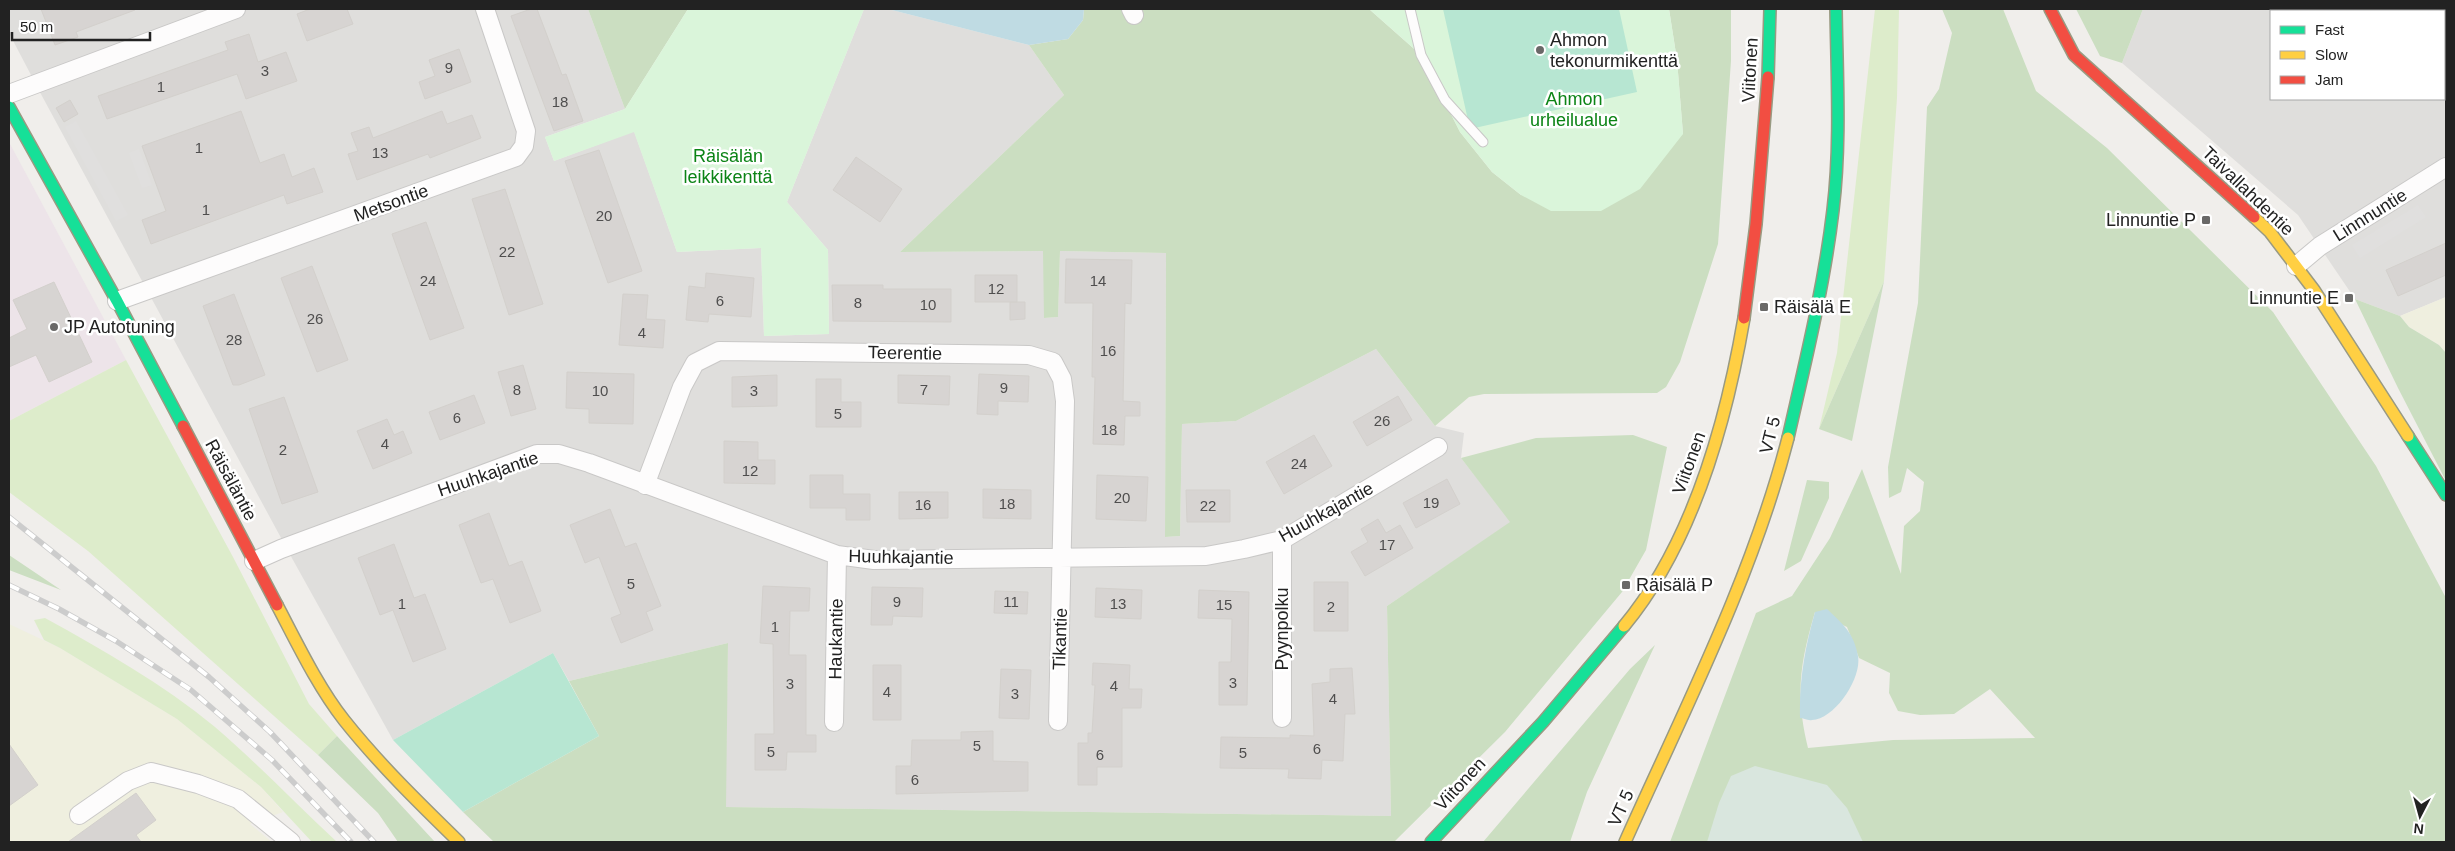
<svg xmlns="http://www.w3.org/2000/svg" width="2455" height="851" viewBox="0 0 2455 851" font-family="Helvetica,sans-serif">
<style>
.residential{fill:#dfdedc;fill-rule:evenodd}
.industrial{fill:#ede4e9}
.farmland{fill:#efefdf}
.grass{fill:#ddeccb}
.forest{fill:#cbdec1;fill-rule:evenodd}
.wetland{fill:#d9e6de}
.park{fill:#daf5da}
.pitch{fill:#b7e6d2}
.parking{fill:#e0dfde}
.water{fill:#bfdbe3}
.building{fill:#d7d4d2;stroke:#d3d0cc}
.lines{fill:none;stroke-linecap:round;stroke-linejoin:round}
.lane-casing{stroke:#c9c8c7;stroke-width:11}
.street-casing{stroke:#c9c8c7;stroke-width:20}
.fast-casing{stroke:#999a82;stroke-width:14}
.slow-casing{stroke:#999a82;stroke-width:14}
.jam-casing{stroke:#999a82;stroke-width:14}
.lane{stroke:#fdfcfc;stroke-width:9}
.street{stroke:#fdfcfc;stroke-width:18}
.fast{stroke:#16e098;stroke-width:11}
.slow{stroke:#ffcf43;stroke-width:11}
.jam{stroke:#f24e42;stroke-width:11}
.rail-casing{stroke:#ccc;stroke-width:5.5}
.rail{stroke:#fff;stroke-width:4;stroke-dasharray:11;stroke-linecap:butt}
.poi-dot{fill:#6a6968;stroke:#fff;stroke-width:2}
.labels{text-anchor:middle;stroke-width:5;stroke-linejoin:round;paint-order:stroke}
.number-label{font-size:15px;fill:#4f4e4e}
.poi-label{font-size:18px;fill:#222;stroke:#fff;text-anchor:start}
.street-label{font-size:18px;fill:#222;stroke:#fff}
.park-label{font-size:18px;fill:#0c8416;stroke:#fff}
</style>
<rect width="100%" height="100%" fill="#f0eeeb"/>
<path class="residential" d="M9,9H588L625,109L545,137L554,161L634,131L677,252L761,248L764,336L829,334L828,250L787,202L864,9H888L1029,45L1064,95L900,252L1044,251V318L1058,317L1060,251L1166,253L1165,537L1180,536L1182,424L1236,421L1376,349L1435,426L1464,433L1461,458L1511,522L1387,606L1391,816L725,807L728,643L569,681L553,653L393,740L293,560L42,96L9,33Z
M2143,9H2446V297L2400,316L2355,299L2298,215L2122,63ZM2271,11H2444V99H2271Z"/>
<path class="industrial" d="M9,142L126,360L9,421Z"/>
<path class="farmland" d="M2446,297V353L2439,345L2409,327L2400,316Z
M9,624L60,648L177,719L261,787L283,812L250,824L272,842H9Z"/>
<path class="grass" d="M1875,9H1899L1897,98L1884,281L1819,429L1837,353Z
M126,360L233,557L309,704L337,736L318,755L88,551L9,492V421Z
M45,618C103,650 163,684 215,727C257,763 296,804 337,842H312L261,787L177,719L60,648L44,640L34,620Z"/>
<path class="forest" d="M588,9H688L625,109Z
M1084,9H1369L1421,55L1460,132L1492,172L1521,195L1683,134L1677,60L1669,9H1731V61L1718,244L1680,362L1666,387L1657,393L1484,394L1469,397L1435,426L1376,349L1236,421L1182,424L1180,536L1165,537L1166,253L1060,251L1058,317L1044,318L1043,251L900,252L1064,95L1029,45L1068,39L1083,20Z
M1942,9H2003L2036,91L2107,148L2273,312L2376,466L2446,598V842H1670L1756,613L1792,596L1830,538L1862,469L1901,574L1904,526L1920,511L1924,482L1907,468L1901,492L1889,498L1888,467L1918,303L1927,107L1939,89L1952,33ZM1815,612L1847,627L1859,658L1890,673L1889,693L1898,711L1920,715L1954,714L1990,689L2035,738L1893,740L1808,748C1795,695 1800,663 1815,612Z
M2076,9H2143L2122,63L2100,56Z
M1884,281L1852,441L1819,429Z
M2355,299L2400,316L2409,327L2439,345L2446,353V481L2398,388Z
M1633,435L1667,447L1646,550L1622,592L1505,732L1394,842H494L463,812L599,736L569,681L728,643L726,807L1391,816L1387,606L1510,522L1461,458L1536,438Z
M1807,480L1829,482V498L1801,561L1784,571Z
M9,555L61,590L9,570Z
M1655,645L1587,792L1570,842H1483L1630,669Z
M337,736L435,842H398L378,813L318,755Z"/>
<path class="wetland" d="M1755,766L1827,785L1847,808L1863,842H1707L1719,803L1731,776Z"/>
<path class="park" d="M688,9H864L787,202L828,250L829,334L764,336L761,248L677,252L634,132L554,161L545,137L625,109Z
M1369,9H1669L1677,60L1683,134L1640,189L1601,211H1551L1521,195L1492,172L1460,132L1421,55Z"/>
<path class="pitch" d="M1443,9H1619L1637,92L1470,129Z
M553,653L599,736L463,812L393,740Z"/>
<path class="parking" d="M76,121L128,215L116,221L65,127Z
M139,149L152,185L142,188L129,153Z
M2418,205L2426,217L2360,258L2352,245Z"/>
<path class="water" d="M888,9H1084L1083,20L1068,39L1029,45Z
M1827,609C1843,624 1854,633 1858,656C1862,678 1835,719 1812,720C1808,721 1803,718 1800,718C1799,681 1805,647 1815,612Z"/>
<path class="building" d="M41,9H134L135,10L76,32L78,37L55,45Z
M310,9H347L353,24L307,41L297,14Z
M531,9H537L562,75L566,74L583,121L554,131L511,16Z
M249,34L258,62L286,52L297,81L246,99L237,74L107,119L98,96L228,50L225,42Z
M459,49L471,82L425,99L419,82L435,76L429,60Z
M70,100L78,114L64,122L56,108Z
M241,111L260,163L284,154L292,177L314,168L323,192L287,204L284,195L151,244L142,220L166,211L142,146Z
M442,111L447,124L472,115L481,138L430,158L428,154L357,180L348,154L358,151L351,133L369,127L373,138Z
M599,150L642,271L608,283L565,161Z
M856,157L902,189L880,222L833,190Z
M505,189L543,304L509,315L472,199Z
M426,222L464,328L430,340L392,234Z
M2446,243V275L2398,296L2386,270Z
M1066,259L1132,260L1131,304L1125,303L1123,401L1140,402V416H1125L1124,445L1093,444L1095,377H1092L1093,303H1065Z
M312,266L348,360L317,372L281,278Z
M706,273L754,278L751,317L709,314L708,322L686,320L689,286L705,288Z
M975,275H1017V302H975Z
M54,282L92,362L49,382L36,355L9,367V338L27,329L13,300Z
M832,285H883V289H951V322L833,321Z
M234,294L265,375L239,385H233L203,306Z
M623,294L648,295L646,319L665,320L663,348L619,345Z
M1010,302H1025V319L1010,320Z
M523,365L536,409L511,416L498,372Z
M567,372L634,374L633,424L589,423V409L566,408Z
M979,374L1029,376L1028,402L998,401V415L977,414Z
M777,375V406L732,407V377Z
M898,375L950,376L949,405L898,403Z
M816,379H841V402H861V427H816Z
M474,395L485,423L440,440L429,412Z
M1398,396L1412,420L1367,446L1353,422Z
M284,397L318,492L282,504L249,409Z
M387,419L394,435L403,431L412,453L373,469L357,431Z
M1314,435L1332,466L1284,494L1266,462Z
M724,441L758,442V460H775V484L724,483Z
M810,475H843V494H870V520H846V508H810Z
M1097,475L1148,477L1146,521L1096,519Z
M1447,479L1460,504L1416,528L1403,503Z
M983,489L1031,490V519L983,518Z
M1186,490H1230V522H1187Z
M899,492H948V518L899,519Z
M610,509L625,547L636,543L661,606L646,612L653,630L621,643L611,618L621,614L599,557L585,563L570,525Z
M489,513L509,566L522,561L541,611L510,623L493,579L481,583L459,525Z
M1378,519L1386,533L1400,525L1413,548L1365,576L1351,552L1368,542L1361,529Z
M394,544L414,598L425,594L446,649L413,662L393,610L380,615L358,558Z
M1314,582H1348V631H1314Z
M763,586L810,588L809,611H790L789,655H806V735H816V752H787L786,770H755V734H774L773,644L760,643Z
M872,587L923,588L922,617L893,616L892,625H871Z
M1096,588L1142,590L1141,619L1095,617Z
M1199,590L1249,592L1247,705H1219V662H1231L1232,619L1198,618Z
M995,591L1028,592L1027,614L994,613Z
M1093,663L1130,665L1129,689H1142L1141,708H1122V767H1097V785H1078V743H1088V733H1092L1095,685H1092Z
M873,665H901V720H873Z
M1352,668L1355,714H1345L1343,761L1322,760L1321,779L1288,778L1289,769L1220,768L1221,737L1290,738V735L1314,736L1312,684L1330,682V669Z
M1001,669L1031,670L1029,719L999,718Z
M993,731V761L1028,762V791L896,794V766H911L912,740H961V732Z
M9,744L38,785L9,806Z
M136,793L156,820L136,835L141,842H68Z"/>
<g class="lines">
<defs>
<path id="lane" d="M1410,9L1421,55L1445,100L1483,142"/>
<path id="street" d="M1131,9L1134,15
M9,94L236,9
M2296,266L2320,246L2446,167
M117,301L516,157L524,146L526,131L485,9
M645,485L682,387L695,363L719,351L1029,355L1053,362L1062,379L1065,401L1058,721
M254,561L281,549L537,454H559L589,463L837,555L874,560L1206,556L1244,549L1282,540L1438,447
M1282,718V540
M834,722L837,555
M79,815L128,781L151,772L198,784L238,799L291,842"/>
<path id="fast" d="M1768,77L1770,9
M9,107L117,301L183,426
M2408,436L2446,495
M1788,438C1805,363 1824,287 1833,210C1841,144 1837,76 1836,9
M1431,842L1543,722L1624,626"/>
<path id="slow" d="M2254,217L2270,232L2314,290L2408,436
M277,605C297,643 318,687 344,720C379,764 419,803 459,842
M1624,626C1693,543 1726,423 1744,318
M1625,842C1684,710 1752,578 1788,438"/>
<path id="jam" d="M2050,9L2074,55L2254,217
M1744,318L1756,224L1768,77
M183,426L277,605"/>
</defs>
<use href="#lane" class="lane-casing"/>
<use href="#street" class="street-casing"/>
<use href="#fast" class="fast-casing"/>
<use href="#slow" class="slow-casing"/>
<use href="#jam" class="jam-casing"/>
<use href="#lane" class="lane"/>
<use href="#street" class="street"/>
<use href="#fast" class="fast"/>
<use href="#slow" class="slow"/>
<use href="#jam" class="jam"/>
<defs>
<path id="rail" d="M9,517L209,677L270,732L374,842
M9,585L59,609L116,641L191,690L272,760L351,842"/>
</defs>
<use href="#rail" class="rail-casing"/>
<use href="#rail" class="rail"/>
</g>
<g class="poi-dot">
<circle cx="1540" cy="50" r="5"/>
<rect x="2201" y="215" width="10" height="10" rx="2.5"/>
<rect x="2344" y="293" width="10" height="10" rx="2.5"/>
<rect x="1759" y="302" width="10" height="10" rx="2.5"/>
<circle cx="54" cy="327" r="5"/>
<rect x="1621" y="580" width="10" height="10" rx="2.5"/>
</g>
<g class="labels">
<g class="number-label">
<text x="449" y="73">9</text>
<text x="265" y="76">3</text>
<text x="161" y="92">1</text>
<text x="560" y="107">18</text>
<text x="199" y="153">1</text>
<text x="380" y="158">13</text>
<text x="206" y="215">1</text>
<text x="604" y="221">20</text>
<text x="507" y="257">22</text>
<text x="428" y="286">24</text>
<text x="1098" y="286">14</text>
<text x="996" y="294">12</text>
<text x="720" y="306">6</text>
<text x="858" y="308">8</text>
<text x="928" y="310">10</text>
<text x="315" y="324">26</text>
<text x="642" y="338">4</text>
<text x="234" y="345">28</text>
<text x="1108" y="356">16</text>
<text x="1004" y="393">9</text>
<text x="517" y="395">8</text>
<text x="924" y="395">7</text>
<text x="600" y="396">10</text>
<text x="754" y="396">3</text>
<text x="838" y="419">5</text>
<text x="457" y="423">6</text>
<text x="1382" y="426">26</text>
<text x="1109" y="435">18</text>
<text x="385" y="449">4</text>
<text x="283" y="455">2</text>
<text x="1299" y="469">24</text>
<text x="750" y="476">12</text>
<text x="1122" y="503">20</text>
<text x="1431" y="508">19</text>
<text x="1007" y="509">18</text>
<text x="923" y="510">16</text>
<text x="1208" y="511">22</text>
<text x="1387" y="550">17</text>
<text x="631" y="589">5</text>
<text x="897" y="607">9</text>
<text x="1011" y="607">11</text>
<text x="402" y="609">1</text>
<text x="1118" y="609">13</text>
<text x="1224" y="610">15</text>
<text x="1331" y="612">2</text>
<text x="775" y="632">1</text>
<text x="1233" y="688">3</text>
<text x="790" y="689">3</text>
<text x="1114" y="691">4</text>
<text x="887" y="697">4</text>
<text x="1015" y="699">3</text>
<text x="1333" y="704">4</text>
<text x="977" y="751">5</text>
<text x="1317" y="754">6</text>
<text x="771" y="757">5</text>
<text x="1243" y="758">5</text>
<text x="1100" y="760">6</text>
<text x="915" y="785">6</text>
</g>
<g class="poi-label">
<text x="1550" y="46">Ahmon<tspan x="1550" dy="21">tekonurmikenttä</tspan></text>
<text x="2196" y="226" text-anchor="end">Linnuntie P</text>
<text x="2339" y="304" text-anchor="end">Linnuntie E</text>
<text x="1774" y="313">Räisälä E</text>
<text x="64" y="333">JP Autotuning</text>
<text x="1636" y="591">Räisälä P</text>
</g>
<g class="street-label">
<text transform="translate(1750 70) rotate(-87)" y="6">Viitonen</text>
<text transform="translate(2248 191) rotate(44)" y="6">Taivallahdentie</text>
<text transform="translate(391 203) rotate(-20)" y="6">Metsontie</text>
<text transform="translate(2370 215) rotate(-32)" y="6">Linnnuntie</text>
<text transform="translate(905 353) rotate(1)" y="6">Teerentie</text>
<text transform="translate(1770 435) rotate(-76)" y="6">VT 5</text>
<text transform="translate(1689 463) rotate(-70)" y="6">Viitonen</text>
<text transform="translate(488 474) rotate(-19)" y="6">Huuhkajantie</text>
<text transform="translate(231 480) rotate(62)" y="6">Räisäläntie</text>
<text transform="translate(1326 512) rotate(-29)" y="6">Huuhkajantie</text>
<text transform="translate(901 557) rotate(1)" y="6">Huuhkajantie</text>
<text transform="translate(1282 629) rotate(-90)" y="6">Pyynpolku</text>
<text transform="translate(836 639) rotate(-89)" y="6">Haukantie</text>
<text transform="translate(1060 639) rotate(-88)" y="6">Tikantie</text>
<text transform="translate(1460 784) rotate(-47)" y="6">Viitonen</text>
<text transform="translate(1621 808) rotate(-66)" y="6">VT 5</text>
</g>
<g class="park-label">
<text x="1574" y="105">Ahmon<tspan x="1574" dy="21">urheilualue</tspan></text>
<text x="728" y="162">Räisälän<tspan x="728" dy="21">leikkikenttä</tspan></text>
</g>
</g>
<rect width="2455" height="851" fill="none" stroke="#222222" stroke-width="20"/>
<rect x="2270" y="10" width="175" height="90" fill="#ffffff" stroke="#a7a7a7"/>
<rect x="2280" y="26" width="25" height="8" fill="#16e098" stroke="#a7a7a7"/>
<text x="2315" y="35" font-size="15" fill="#222222">Fast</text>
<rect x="2280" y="51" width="25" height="8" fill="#ffcf43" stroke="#a7a7a7"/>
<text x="2315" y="60" font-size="15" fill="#222222">Slow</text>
<rect x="2280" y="76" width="25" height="8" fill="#f24e42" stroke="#a7a7a7"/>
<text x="2315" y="85" font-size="15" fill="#222222">Jam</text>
<g transform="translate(2420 816) rotate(186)" stroke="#ffffff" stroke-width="4" paint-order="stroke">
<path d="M0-4L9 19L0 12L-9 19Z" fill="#222222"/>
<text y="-8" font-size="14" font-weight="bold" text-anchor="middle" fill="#222222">N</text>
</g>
<path d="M12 32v8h138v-8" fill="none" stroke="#222222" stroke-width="2.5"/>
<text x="20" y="32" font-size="15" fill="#222222" stroke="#ffffff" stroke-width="4" paint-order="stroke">50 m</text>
</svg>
